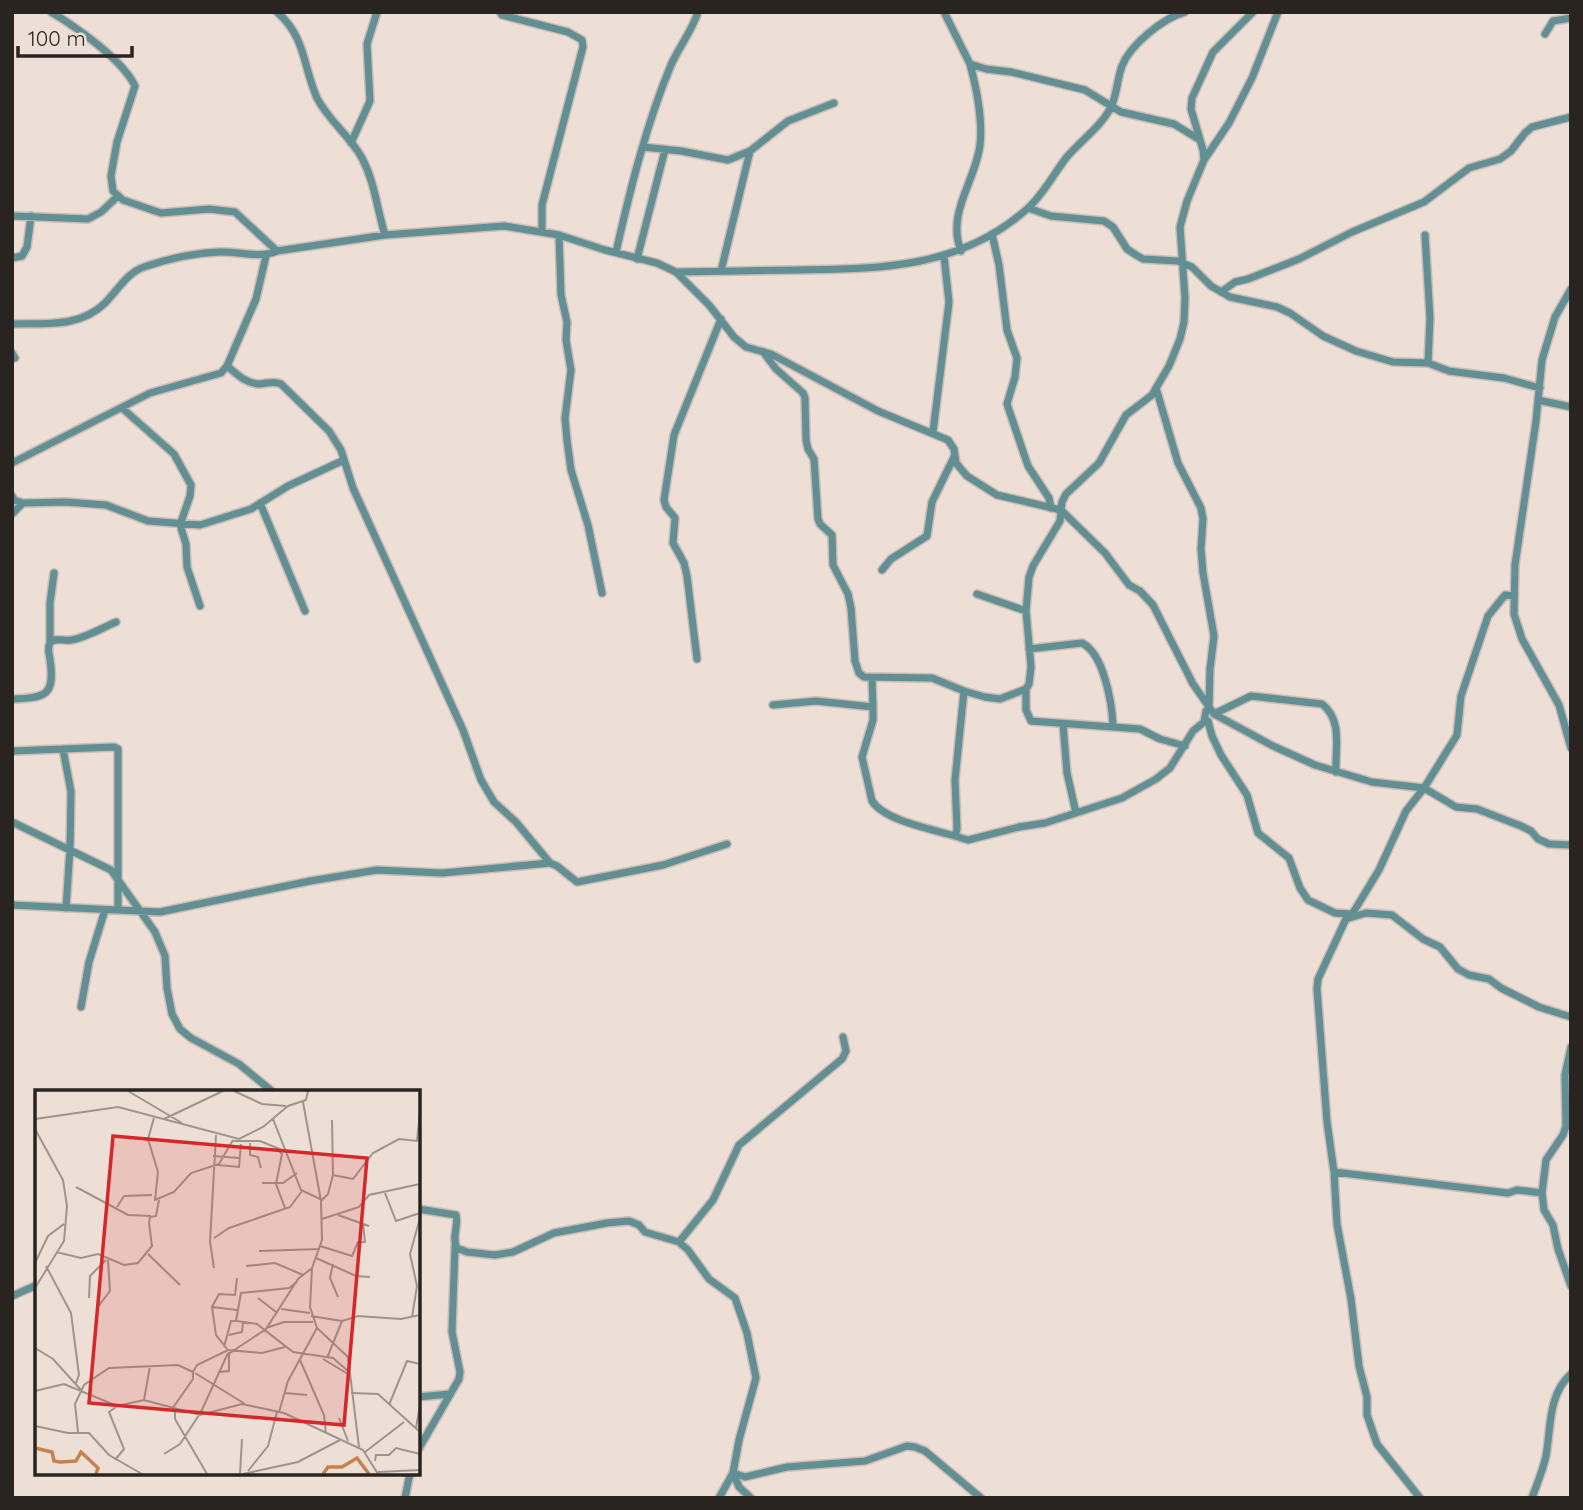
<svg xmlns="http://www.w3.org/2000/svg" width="1583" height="1510" viewBox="0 0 1583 1510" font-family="Quicksand,sans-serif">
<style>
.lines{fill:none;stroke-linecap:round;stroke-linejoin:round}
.street-casing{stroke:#cabdb5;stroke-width:10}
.street{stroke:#628f94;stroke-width:7}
.inset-river{fill:none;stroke:#c7814e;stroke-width:3.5}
.inset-road{fill:none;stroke:#9f948d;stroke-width:2}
.view{fill:#d62828;fill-opacity:0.15;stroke:#d62828;stroke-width:3.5}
.inset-edge{fill:none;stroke:#292420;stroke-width:3.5}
</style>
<rect width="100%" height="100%" fill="#eddfd6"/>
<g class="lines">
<defs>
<path id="street" d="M51,12C76,27 122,59 135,86L117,142L111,176L113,191L123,200L161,213L209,209L235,212L277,251L385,235L504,226L559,235L605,250L657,263L676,272C717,271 757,271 798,270C881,269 961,268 1027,209C1043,195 1053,175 1066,158C1080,141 1101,127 1111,107C1117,95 1117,79 1122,66C1130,45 1163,18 1185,12
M277,12C306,37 303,67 317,98C328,120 350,136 362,158C375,183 377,209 385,235
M500,12L502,15L568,32L582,40L583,47L542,205V232
M944,12L970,64L986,69L1011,72L1085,90L1121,112L1174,124L1200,140
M1545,34L1553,21L1571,18
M351,143L370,101L367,44L377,12
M643,147L681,151L728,160L750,151L788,121L834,103
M1204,160L1229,123L1252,78L1278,12
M1028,208L1051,216L1104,221L1113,227L1127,249L1136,255L1143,259L1178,261L1192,267L1211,286L1230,297L1277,307L1290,313L1323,336L1356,351L1393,362L1428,363L1449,371L1504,378L1540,388
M12,216L88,219L101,212L118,196
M992,234L999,265L1007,330L1017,358L1015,377L1007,404L1028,466L1049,498L1051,508
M559,235L561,295L567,322L566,340L571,370L565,418L567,440L571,470L588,525L602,593
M1425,235L1430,318L1428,363
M961,251C946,213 976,180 980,145C983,118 977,90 970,64
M616,252C630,190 646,125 671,65C679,47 692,31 698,12
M12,258L22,256L27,247L31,216
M637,259L665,150
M721,271L750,151
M676,272L709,305L734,337L746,347L771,354L878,411L948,440L954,449L956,463L967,476L997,495L1061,510L1105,553L1129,585L1140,591L1153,605L1193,684L1214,714L1273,746L1315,765L1372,782L1424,788L1456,807L1477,809L1521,826L1531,831L1538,839L1549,844L1571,845
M1571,289L1555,317L1542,360L1536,421L1515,565L1514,614L1522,639L1559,705L1571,748
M1221,292L1235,282L1248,279L1299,259L1352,232L1424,202L1469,168L1500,159L1511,151L1525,133L1532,127L1571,117
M12,324C44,323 80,328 105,303C117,291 128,272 144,267C167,259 195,253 219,252C239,251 259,259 277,251
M12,353L15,358
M764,353L776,369L803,393L805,398L806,440L808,449L814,459L818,519L820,524L832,535L833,565L848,594L851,608L855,661L859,673L864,677L932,678L964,691L985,697L1000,699L1026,689L1029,684L1031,667L1026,611L1029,577L1033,566L1060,521L1062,502L1066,494L1099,463L1126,415L1152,395L1169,366L1180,339L1184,322L1185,298L1180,227L1187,201L1204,160L1203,150L1191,109L1192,98L1213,52L1253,12
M227,366C237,374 245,383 258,384C267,384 273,380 281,384L329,431L341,450L353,488L463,730L481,780L494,802L516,822L550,863
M1156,388L1178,463L1201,508L1203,519L1201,549L1203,573L1214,636L1210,669L1209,709L1206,711L1204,722L1208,721L1212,736L1221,755L1247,795L1258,833L1289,858L1300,888L1308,900L1335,913L1351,914
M1538,400L1571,407
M122,408L174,454L191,485L190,496L180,525L186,544L187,567L200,606
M933,432L949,302L944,256
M12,463L150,393L221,373L227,366L256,299L266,256
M12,496L14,500L23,503
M260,503L305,611
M12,514L23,503L65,502L106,505L148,521L200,525L251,509L288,486L344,460
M882,570L891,559L927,536L932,502L954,457
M977,594L1026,611
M50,642V603L54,573
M1029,649L1082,643C1104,654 1112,703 1113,726
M697,659L687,576L684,563L673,543L675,518L666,507L664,500L674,435L721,319
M872,678L873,707
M1026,689V710L1031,721L1140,729L1160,739L1185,746
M12,699C47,698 55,695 50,659C49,654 47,648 50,643C54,637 64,641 71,640C85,638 102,628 116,622
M773,705L816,701L873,707V720L862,757L872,801C885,821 932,829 955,836L957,829L955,780L964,691
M1214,714L1251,696L1322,704C1343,720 1335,749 1336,772
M1063,724L1067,773L1076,813
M63,749L71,792L70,849L66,908
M12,751L114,747L118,749V910
M12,822L111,870L155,932L165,956L167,988L172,1014L180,1029L191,1038L239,1064L273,1092
M955,836L968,840L1019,827L1045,823L1122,798L1156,779L1170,768L1193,731L1204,722
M12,905L160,912L310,881L377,870L442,873L550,863L557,866L577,882L663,865L727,844
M1351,916L1379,870L1406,811L1424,788L1457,735L1461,696L1488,616L1505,595L1514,596
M81,1007L89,962L105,910
M1571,1047L1565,1075L1566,1126L1563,1135L1546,1160L1542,1193L1544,1210L1553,1225L1558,1249L1571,1286
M1334,1172L1508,1193L1517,1190L1542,1193
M418,1209L456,1215C459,1227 451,1237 457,1248L467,1252L495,1255L513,1252L554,1233L607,1223L629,1221L639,1225L645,1232L679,1242L688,1250L709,1279L735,1298L747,1333L756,1378L739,1440L733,1473L719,1498
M679,1242L713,1200L739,1145L842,1059L846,1051L843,1037
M12,1296L37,1285
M418,1397L450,1394
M418,1450L459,1379L460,1372L452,1332L455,1246
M733,1473L745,1477L787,1467L865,1461L907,1446L915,1447L925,1451L981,1498
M733,1473L739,1487L751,1498
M405,1498L410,1473
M1420,1498L1377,1444L1367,1415V1397L1359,1366L1351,1299L1337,1224L1334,1172L1327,1122L1317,989L1318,979L1346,919L1366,913L1392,915L1423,939L1440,947L1458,969L1469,975L1489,979L1501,988L1539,1007L1571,1017
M1532,1498C1537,1484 1543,1470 1546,1456C1551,1428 1548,1394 1571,1374"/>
</defs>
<use href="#street" class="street-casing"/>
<use href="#street" class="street"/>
</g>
<g transform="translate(35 1090)">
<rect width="385" height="385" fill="#eddfd6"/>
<path class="inset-river" d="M0,358L17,362L19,371L25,372L41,371L46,362L63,378L61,384M288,384L293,377H307L322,368L334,384"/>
<path class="inset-road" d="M93,1L147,33M199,1L227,14L251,16M268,12L286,111M119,28L113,49L123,82L120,110L139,102L156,83L184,74L198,50M0,29L83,17L204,49L228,37L253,16L271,10L273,1M129,29L188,1M238,29L266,100L285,109M297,30L298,85L293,104L286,111L287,150L277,178L275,217L282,238L313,267L324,357M0,39L28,90L32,116L29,151L0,198M198,51H225L252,62M215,53V65L223,67L226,78M242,59L247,64L241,94L250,118M178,66L204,68M183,75L204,77L206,54M298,85L318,89L338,63L364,49L382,51L385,20M227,93H248L262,83M41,97L93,125L116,126M350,103L361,131L385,123M82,117L89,106L117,105M303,125L334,136M287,129L324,117L334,105L385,94M179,148L194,138L255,117L267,101M285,156L317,166L323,152H330L328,133M224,161L285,159M21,162L46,168L63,164L89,175L103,173L117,156L114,133L115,127L121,126L124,110M113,164L145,195M281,168L321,186L335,187M0,173L13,146L29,134M298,174L295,188L303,207M11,176L36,223L44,285L41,293M211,176L240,173L268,185M179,178L175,152L181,45M262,192L254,198L206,203L201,231L222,234L258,262L298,268L313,281M54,208L55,186L71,170M223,208L241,222M177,217L181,245L193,260M62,218L75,201L73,170M246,219L275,223M202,220L177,217L184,204L200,205L202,188M276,226L307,231M377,227L382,196L375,164L385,128M231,238L249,232H278M194,245L207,242L208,232M189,257L196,231H201M0,258L18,269L46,300M192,265L231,239L263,189L277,178M292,268L307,231L323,226L366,229L385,225M288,269L313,284M265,270L289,325L291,344M158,282L162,275L193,260L227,263L250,257M183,282L194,281V262M160,283L210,314M0,301L29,294L82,316L109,310L165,325L207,314L249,323L328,360L343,384M250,303L272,305M316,303L343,304L385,342M109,310L115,276M354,315L372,271L385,274M140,319V329L172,384M244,322L253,291L282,238M304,328L313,351M0,336L33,343H54L74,365L107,384M381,338L385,315M43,342L40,314L49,295L74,278L143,275L158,282V289L137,319M330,362L369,332M129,364L145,354L166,322L193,263M80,370L89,359L74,322L81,317M340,371L341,365H354L361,358L385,364M213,381L233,356L242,322M343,382L385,380M205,384L207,349M208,384L263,372L305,350"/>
<path class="view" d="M78,46L332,68L309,335L54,313Z"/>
<rect width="385" height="385" class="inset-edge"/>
</g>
<rect width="1583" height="1510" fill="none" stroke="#292420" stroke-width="28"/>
<path d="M18 46v10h114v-10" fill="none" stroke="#292420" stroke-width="3.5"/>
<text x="28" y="46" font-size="21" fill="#292420" stroke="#eddfd6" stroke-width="5" paint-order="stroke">100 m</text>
</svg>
